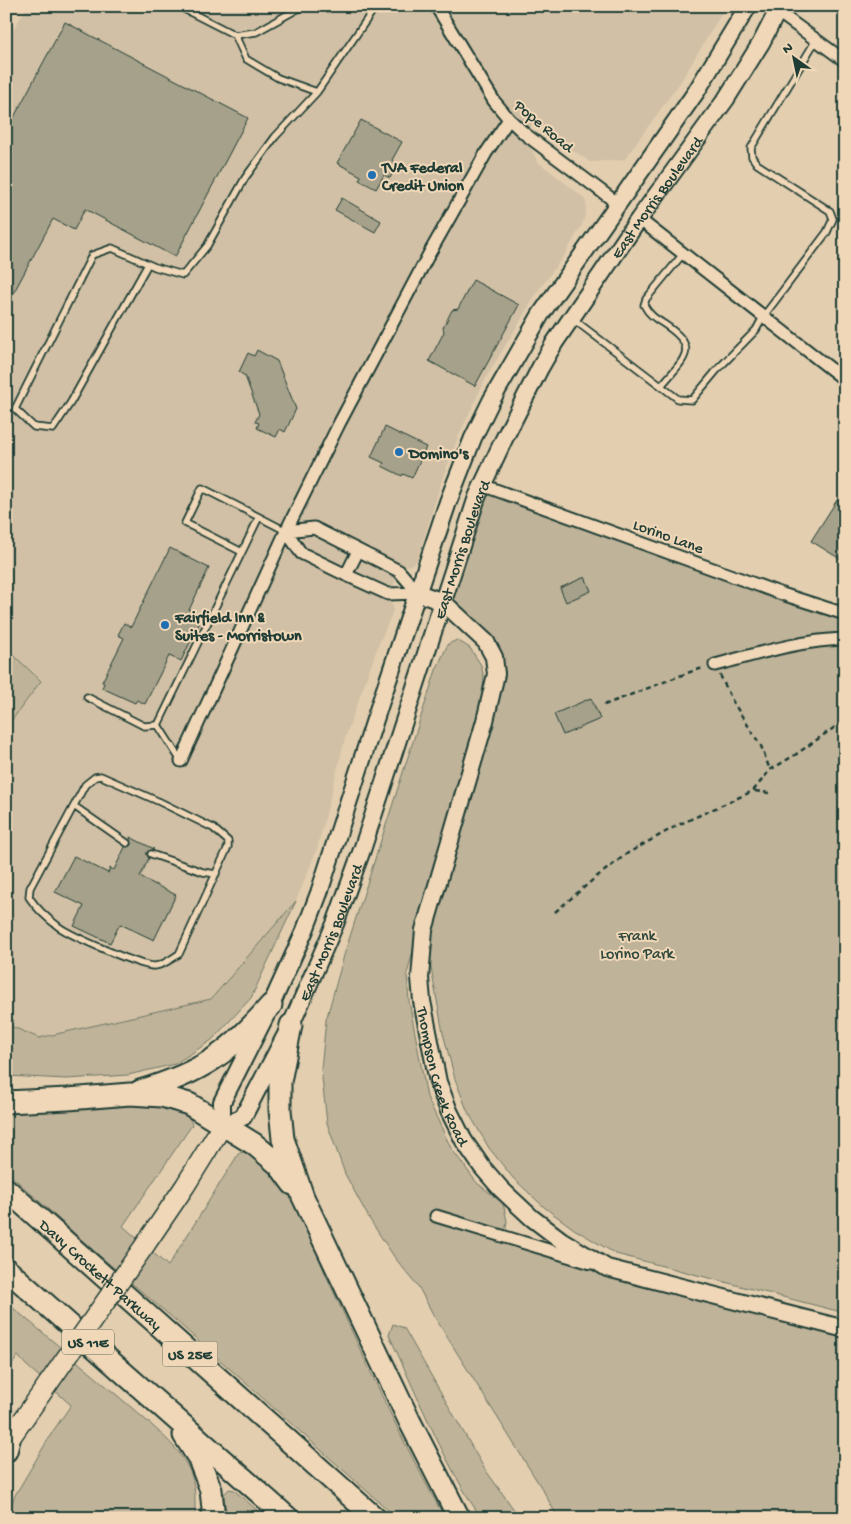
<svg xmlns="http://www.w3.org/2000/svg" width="851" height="1524" viewBox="0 0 851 1524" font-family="'Gochi Hand',sans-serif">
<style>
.built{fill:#d1c0a5}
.green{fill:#bfb399;stroke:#6f7866}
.building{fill:#a6a18a;stroke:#1f3d34}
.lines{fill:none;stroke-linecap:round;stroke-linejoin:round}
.lane-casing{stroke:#1f3d34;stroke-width:9}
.street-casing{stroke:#1f3d34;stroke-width:15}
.secondary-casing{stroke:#1f3d34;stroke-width:20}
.primary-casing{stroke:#1f3d34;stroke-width:22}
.highway-casing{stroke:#1f3d34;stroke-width:25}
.path{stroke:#1f3d34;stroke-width:2.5;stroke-dasharray:5 4;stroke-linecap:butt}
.lane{stroke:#f0d7b8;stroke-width:5.5}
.street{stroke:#f0d7b8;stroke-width:11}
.secondary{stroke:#f0d7b8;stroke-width:16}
.primary{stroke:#f0d7b8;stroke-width:19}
.highway{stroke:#f0d7b8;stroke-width:21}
.rail-casing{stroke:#1f3d34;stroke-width:5.5}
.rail{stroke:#f0d7b8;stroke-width:4;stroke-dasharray:11;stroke-linecap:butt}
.primary-bridge-casing{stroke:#1f3d34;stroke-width:22;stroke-linecap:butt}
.primary-bridge{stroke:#f0d7b8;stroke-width:19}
.poi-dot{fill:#1f6fb2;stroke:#f0d7b8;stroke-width:2}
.labels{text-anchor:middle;stroke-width:4;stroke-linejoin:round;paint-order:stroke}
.shield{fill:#f0d7b8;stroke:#5e6b5c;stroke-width:1}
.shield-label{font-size:15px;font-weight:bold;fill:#1f3d34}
.street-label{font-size:16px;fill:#1f3d34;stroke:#f0d7b8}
.poi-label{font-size:16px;font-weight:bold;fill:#1f3d34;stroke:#f0d7b8;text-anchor:start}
.park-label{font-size:16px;fill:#2f493e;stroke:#f0d7b8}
</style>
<rect width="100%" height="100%" fill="#e3ceb0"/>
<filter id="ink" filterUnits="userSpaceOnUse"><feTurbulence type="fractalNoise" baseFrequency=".02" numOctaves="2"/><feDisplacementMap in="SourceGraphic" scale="10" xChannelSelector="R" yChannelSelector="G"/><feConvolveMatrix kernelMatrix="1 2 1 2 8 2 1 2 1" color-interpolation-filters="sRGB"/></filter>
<g filter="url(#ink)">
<path class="built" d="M28,6H726L681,81L624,160L590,162L558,140L535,121L525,134L537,161L583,197L586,202V211L582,225L565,254L538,291L486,378L459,435L442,480L417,560L413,564L407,566L401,565L388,602L393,606V611L378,646L346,735L317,849L296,901L211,999L38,1038L6,1024V728L41,681L6,648V41Z"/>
<path class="green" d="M482,485L845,614V1313L616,1254L574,1229L544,1207L513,1178L489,1148L467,1110L455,1079L443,1033L424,930L494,657L443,602Z
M457,640L470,648L481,665L484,678L481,703L455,790L407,974L409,1001L427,1097L451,1148L477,1183L503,1203L507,1221L504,1241L845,1326V1518H558L544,1492L434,1316L418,1286L395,1258L370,1220L345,1174L327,1123L321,1069L326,1020L345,952L436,670L448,644Z
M6,648L41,681L6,728Z
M296,901L251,998L212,1040L175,1064L128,1075L67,1079L6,1076V1024L39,1038L211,999Z
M153,1104H168L189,1115L192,1125L123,1226L168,1266L239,1153L244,1152C258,1160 271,1170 281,1183C304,1213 315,1252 331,1286C367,1364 402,1443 445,1518H397L175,1320L94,1251L6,1171V1110Z
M6,1302C48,1337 90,1372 132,1408C152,1426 177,1444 189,1469C196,1484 195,1501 195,1518H8L14,1497L53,1431L71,1405L26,1365L18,1356L6,1374Z
M393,1324L404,1328L484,1468L520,1518H481C443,1461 418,1397 389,1335Z
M229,1489L234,1490L266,1518H228L224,1502V1494Z"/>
<path class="building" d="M65,22L248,118L175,257L85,209L74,230L53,219L6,307V132Z
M361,120L402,142L392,160L398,164L390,178L384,175L376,189L359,180L361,176L337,163Z
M342,198L381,221L375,232L335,210Z
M473,280L519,305L475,386L429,361L444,332L443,328L452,310L458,309Z
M257,350L277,361L296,409L285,432L280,429L276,437L257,428L259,423L255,422L259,414L245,376L239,372L248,353L254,356Z
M385,427L426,447L412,478L403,474L402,476L382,466L384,463L371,457Z
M837,500L845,506V562L811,541Z
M170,548L209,568L189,610L203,616L181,661L169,656L145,704L137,700L135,703L102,688L104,683L102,682L124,638L118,635L124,623L131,627Z
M585,577L591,591L566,602L560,588Z
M591,698L600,719L563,735L554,714Z
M130,837L154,849L147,852V855L149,858L140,877L176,895L154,940L120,924L110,943L74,926L84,906L55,892L74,856L108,873L110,868L114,870L125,847L131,845Z"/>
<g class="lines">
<defs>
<path id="lane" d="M178,6L235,35L256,32L303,6
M235,35L246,59L278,78L317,92
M148,264L71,402L53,429L34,427L15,409L92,255L112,248L155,267L183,275L207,246L245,178L275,137L317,92L376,6
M573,319L678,399L692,400L717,370L756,330L763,317L827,232L833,219L830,211L757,164L752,157L751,148L816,40
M661,386C683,359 702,349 664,324C656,319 649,315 644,305L646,299L683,254
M242,552L185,523L202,488L259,517
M87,697L144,726L158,725L181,761
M158,725L259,517L286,531
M101,776L160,802L213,828L228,841V847L179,954C171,959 164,965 155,966C141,967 72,936 59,927C48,919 36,908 29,897L30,888L85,785L95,777Z
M74,806L127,843
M151,854L203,872L216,874"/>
<path id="street" d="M436,6L494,101L509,119L525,134L617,203
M778,12L845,61
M639,219L845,380
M482,485L782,594L845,614
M314,528L399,571L418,593L388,594L346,575L301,553L286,531Z
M346,575L358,551
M715,665C757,654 801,640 845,639
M181,761L286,531L339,424L429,254L486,153L509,119
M436,1216L591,1263"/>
<g id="secondary">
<path id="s1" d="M748,6L696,92L541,314L491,401L473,438L448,502L381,701L319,893L305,930L271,1005L222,1102V1126L243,1117L291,1025L335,924L363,847L477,497L504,439L540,368L555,342L639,219L726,99L761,43L780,6"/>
<path id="s2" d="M418,593L443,602L486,642L494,657L496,674L485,721L424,930L420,978L422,1001L438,1082L449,1111L464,1141L482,1167L501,1189L532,1218L561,1240L607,1268L845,1329"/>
</g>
<path id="primary" d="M145,1245L185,1186L222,1126
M6,1444L48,1384"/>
<g id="highway">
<path d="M291,1025L280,1082V1110L283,1139L303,1197L410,1422L459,1518"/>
<path d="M140,1091C203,1072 229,1053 271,1005"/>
<path d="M6,1102L68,1099L130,1094L162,1096L189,1104L254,1144L279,1165L293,1184"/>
<path id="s3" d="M6,1189L375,1518"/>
<path d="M6,1269L288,1518"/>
<path d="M184,1435L198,1457L211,1490L214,1518"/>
<path d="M6,1451L9,1440"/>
</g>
</defs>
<use href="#lane" class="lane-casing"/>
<use href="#street" class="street-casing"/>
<use href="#secondary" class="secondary-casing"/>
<use href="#primary" class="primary-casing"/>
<use href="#highway" class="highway-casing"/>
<path class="path" d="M720,675L733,702L761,746L770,770
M604,705L690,672L703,668
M755,791L769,793
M555,912L595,878L628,853L678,825L753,791L770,770L795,755L845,720"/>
<use href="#lane" class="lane"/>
<use href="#street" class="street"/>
<use href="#secondary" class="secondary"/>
<use href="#primary" class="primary"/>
<use href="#highway" class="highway"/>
<defs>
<path id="rail" d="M6,9L8,6"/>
</defs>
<use href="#rail" class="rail-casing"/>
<use href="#rail" class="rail"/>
<defs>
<path id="primary-bridge" d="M48,1384L145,1245"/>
</defs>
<use href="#primary-bridge" class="primary-bridge-casing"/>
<use href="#primary-bridge" class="primary-bridge"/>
</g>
</g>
<g class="poi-dot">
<circle cx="372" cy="175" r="5"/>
<circle cx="399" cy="452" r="5"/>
<circle cx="165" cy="625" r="5"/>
</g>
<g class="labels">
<g class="shield">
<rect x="62" y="1329.5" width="52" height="25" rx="4"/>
<rect x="162.5" y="1341.5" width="55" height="25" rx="4"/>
</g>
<g class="shield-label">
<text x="88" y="1347">US 11E</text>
<text x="190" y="1359">US 25E</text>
</g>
<g class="street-label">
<text transform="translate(545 125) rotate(40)" y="6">Pope Road</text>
<text dy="6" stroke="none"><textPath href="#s1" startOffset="2285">East Morris Boulevard</textPath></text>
<text transform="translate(669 535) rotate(20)" y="6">Lorino Lane</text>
<text dy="6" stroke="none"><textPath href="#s1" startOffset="1880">East Morris Boulevard</textPath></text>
<text dy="6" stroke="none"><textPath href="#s1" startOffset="1475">East Morris Boulevard</textPath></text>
<text dy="6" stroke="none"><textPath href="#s2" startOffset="535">Thompson Creek Road</textPath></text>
<text dy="6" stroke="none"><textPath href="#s3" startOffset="128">Davy Crockett Parkway</textPath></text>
</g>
<g class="poi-label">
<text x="382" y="172">TVA Federal<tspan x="382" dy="18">Credit Union</tspan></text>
<text x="409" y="458">Domino's</text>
<text x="175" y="622">Fairfield Inn &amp;<tspan x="175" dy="18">Suites - Morristown</tspan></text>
</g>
<g class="park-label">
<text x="637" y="940">Frank<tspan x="637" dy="18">Lorino Park</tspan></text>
</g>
</g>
<rect width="851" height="1524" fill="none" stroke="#f0d7b8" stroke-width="25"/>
<rect x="12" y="12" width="826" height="1499" fill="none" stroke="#1f3d34" stroke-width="2" filter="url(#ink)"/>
<g transform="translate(794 58) rotate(327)" stroke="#f0d7b8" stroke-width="4" paint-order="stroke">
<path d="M0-4L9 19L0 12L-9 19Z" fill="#1f3d34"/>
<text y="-8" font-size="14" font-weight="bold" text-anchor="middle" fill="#1f3d34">N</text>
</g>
</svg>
